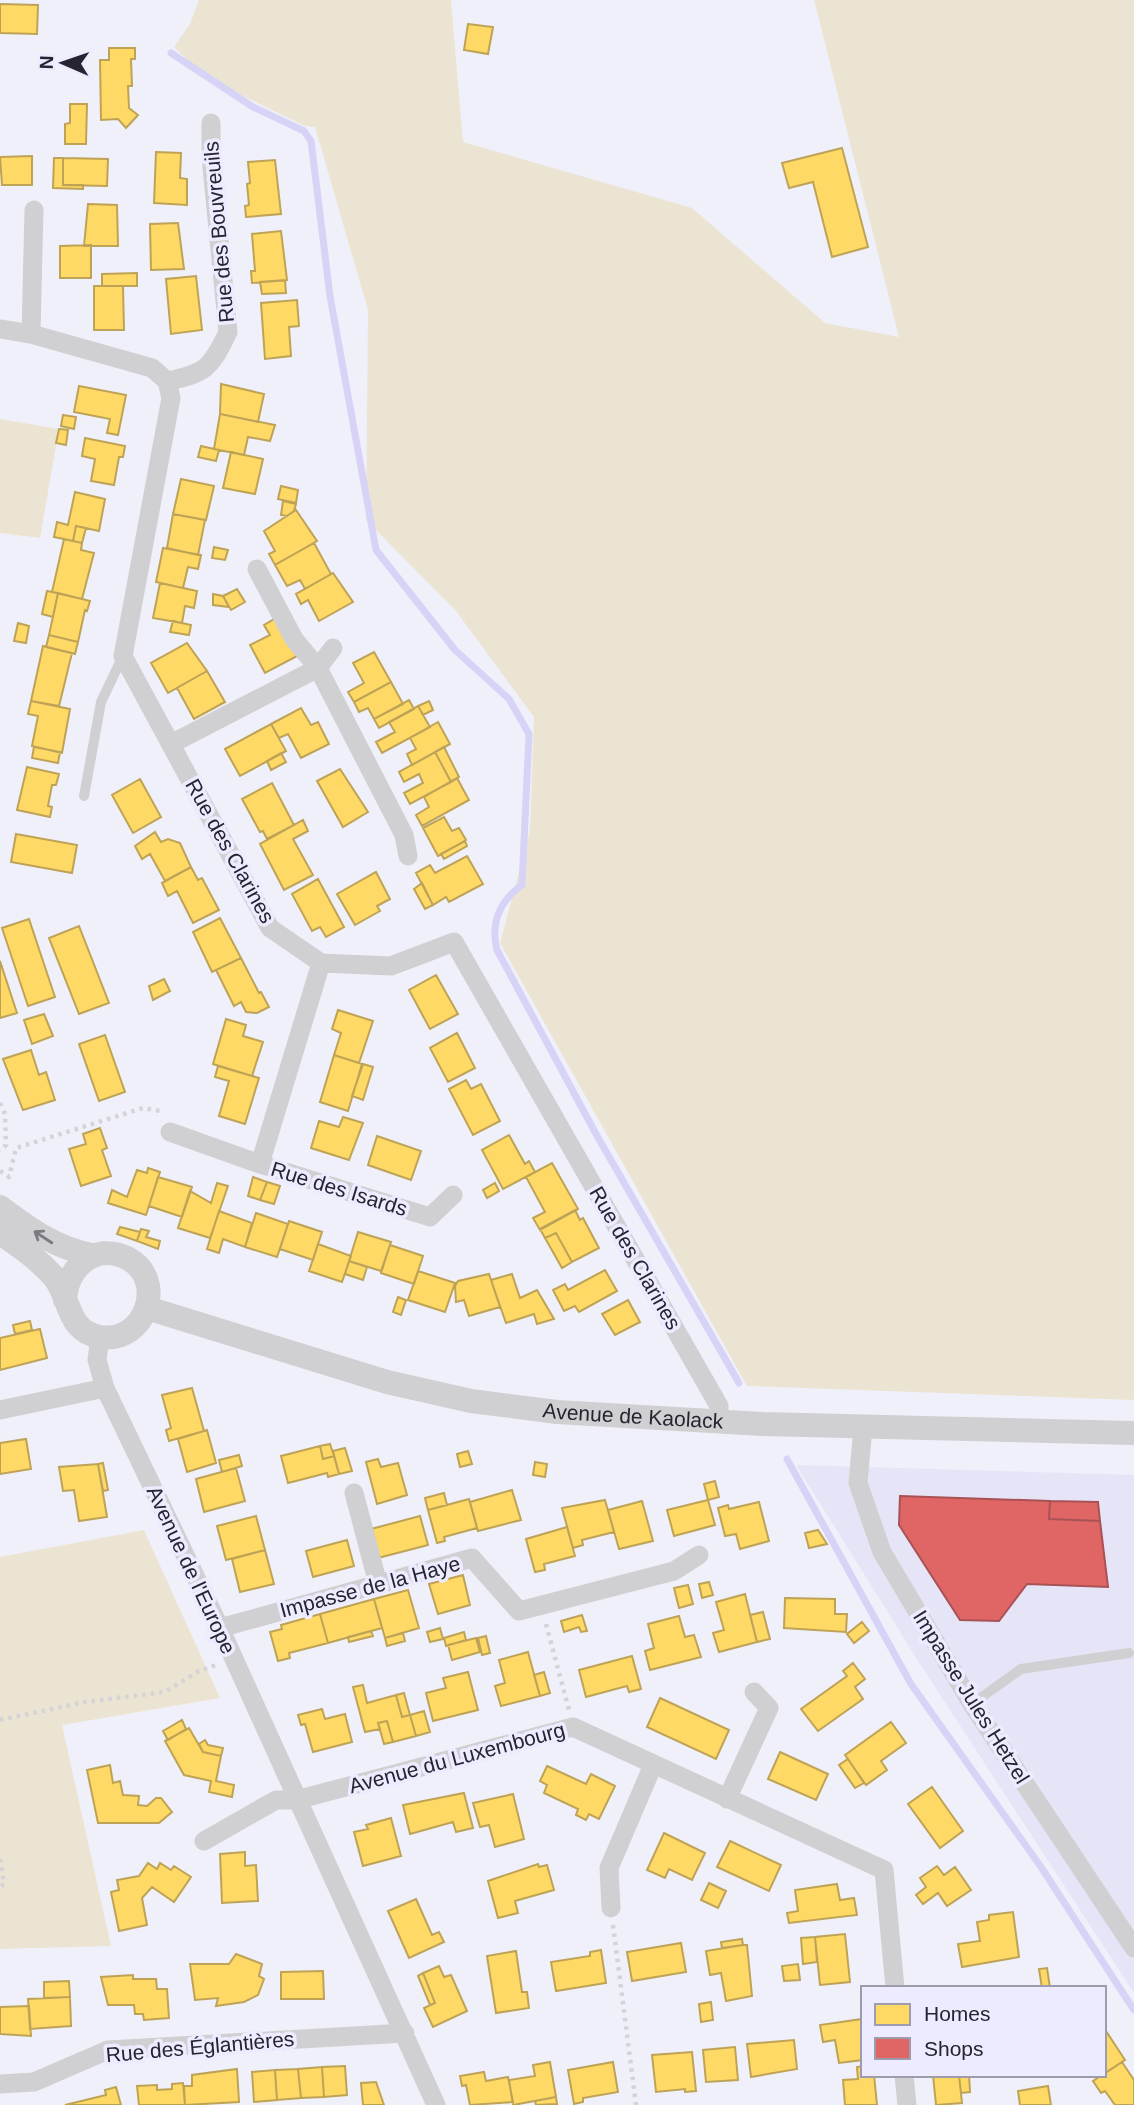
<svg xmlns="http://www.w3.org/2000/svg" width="1134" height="2105" viewBox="0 0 1134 2105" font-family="Helvetica,sans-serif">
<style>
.built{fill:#e6e5f7}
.green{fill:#ece4d2}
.homes{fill:#ffd966;stroke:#bea356;stroke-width:2}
.shops{fill:#e06666;stroke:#a85256;stroke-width:2}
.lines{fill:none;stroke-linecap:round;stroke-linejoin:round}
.stream{stroke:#d6d3f7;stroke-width:7}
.path{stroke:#d4d4d7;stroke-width:4.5;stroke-dasharray:3.5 5;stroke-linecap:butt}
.service{stroke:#d0d0d3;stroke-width:10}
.minor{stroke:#d0d0d3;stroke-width:19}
.tertiary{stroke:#d0d0d3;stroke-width:24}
.oneway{stroke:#7a7a82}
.labels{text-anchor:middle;stroke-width:7;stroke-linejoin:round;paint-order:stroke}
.street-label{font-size:21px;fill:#252430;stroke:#edebff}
</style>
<rect width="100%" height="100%" fill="#f0f0fa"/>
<path class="built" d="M796,1465L1134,1475V1993L920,1664Z"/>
<path class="green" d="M199,0H451L463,142L692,208L825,323L899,337L814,0H1134V1400L747,1386L500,943L530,831L534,717L456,611L366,520L368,310L315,127L305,126L206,78L174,47L190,24Z
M0,419L59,429L40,538L0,533Z
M144,1530L220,1698L62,1725L111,1946L0,1949V1557Z"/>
<path class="homes" d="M0,4L38,5L37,34L0,33Z
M468,24L493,27L488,54L464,50Z
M109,48H135V59H131L132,86H128L129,108L138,115L126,128L118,119L101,120L100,60H109Z
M70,104H87L86,144H65V124L70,123Z
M842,148L868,247L832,257L813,182L789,188L782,163Z
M156,152L181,153L180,178L187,179V205L154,203Z
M32,156V185H2L0,157Z
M54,158H63V185H83V189L53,188Z
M63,158L108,159L107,186L63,185Z
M275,160L281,214L246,217L245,206L249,205L247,184L250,183L248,162Z
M88,204L117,205L118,246H84Z
M178,223L184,269L151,270L150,224Z
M281,231L287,280L252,283L251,271H255L252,234Z
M91,245V278H60V246Z
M137,273V286H102V274Z
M196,276L202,330L171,334L166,279Z
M285,280L286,293L262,294L260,282Z
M94,286H123L124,330H94Z
M297,300L299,326L289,327L291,356L265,359L261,303Z
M221,384L264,394L258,422L220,414Z
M79,386L126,395L118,435L107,433L110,419L74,412Z
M220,414L275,425L270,441L248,437L244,455L214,449Z
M63,415L76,417L74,429L61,426Z
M59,429L68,430L66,445L56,443Z
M85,438L125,446L123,457H119L114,485L91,481L95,459L82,456Z
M201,446L219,450L216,461L198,457Z
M231,452L263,459L255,494L223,488Z
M181,479L214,486L206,520L173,514Z
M281,486L298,490L296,503L278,499Z
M75,492L105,499L99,531L76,526L73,541L54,537L57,522L68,525Z
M283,501L296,504L294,511L287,516L281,515Z
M296,510L317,541L275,565L269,554L275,551L264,531Z
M173,514L205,520L198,555L167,548Z
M76,526L86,528L82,543L73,541Z
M64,539L82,543L81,550L94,553L82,599L52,592Z
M314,543L331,574L305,589L300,580L287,586L275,565Z
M214,547L228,550L225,560L212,558Z
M163,548L201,555L198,569L188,567L183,588L156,582Z
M333,573L353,602L319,621L308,600L301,604L296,594Z
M160,583L197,591L194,608L185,606L182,623L153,618Z
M237,589L245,602L231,610L223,596Z
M47,591L58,593L53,617L42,614Z
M58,593L90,601L87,611L85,610L78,642L49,635Z
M213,594L223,596L229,607L213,605Z
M276,618L297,656L265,673L250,645L270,635L264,625Z
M173,621L191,625L189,635L170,632Z
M18,623L29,626L26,643L14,641Z
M49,635L78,642L75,654L46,647Z
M187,643L207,671L168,693L151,663Z
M43,646L72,653L59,706L31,701Z
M374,652L391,682L354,702L348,692L364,683L353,663Z
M207,671L225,702L194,719L177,688Z
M391,682L403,704L374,719L368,708L359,712L354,702Z
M409,700L414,709L379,728L374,719Z
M31,701L70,709L62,753L32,746L38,716L28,714Z
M429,701L433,710L423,715L418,706Z
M418,706L430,727L382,753L376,742L395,732L389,722Z
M301,708L311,725L318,722L329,744L301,758L288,734L279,738L271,724Z
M438,722L450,744L412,765L407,754L416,749L410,738Z
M271,724L286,751L240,776L225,749Z
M34,747L60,752L58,763L32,758Z
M444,747L459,777L451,782L435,752Z
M435,752L451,782L410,804L404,793L423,783L419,774L404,782L399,772Z
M281,753L286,762L271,770L267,761Z
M27,767L59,774L56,785H52L48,806L52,807L50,817L17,810Z
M340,769L368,812L343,827L317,781Z
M457,778L469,800L422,826L416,815L429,807L424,797Z
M140,779L161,817L133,833L112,795Z
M272,783L294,825L267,839L263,831L260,832L242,799Z
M444,817L452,831L459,828L466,840L438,856L423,828Z
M303,820L308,831L293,839L313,875L284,890L260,844Z
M155,832L161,842L168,839L180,843L191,867L165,881L150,854L142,859L135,846Z
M16,834L77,845L72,873L11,862Z
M465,841L467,846L444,859L441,854Z
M467,856L483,884L449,902L446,897L433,905L416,873L430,865L435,873Z
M191,867L198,880L202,878L219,910L193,923L177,891L168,896L162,883Z
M376,872L390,899L377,906L380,911L355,925L337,894Z
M318,879L344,927L326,937L320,927L312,931L292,894Z
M422,883L433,905L425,909L414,889Z
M220,918L241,958L212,972L193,932Z
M29,919L55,997L28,1006L2,928Z
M79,926L109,1003L79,1014L49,938Z
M241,958L259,993L261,992L269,1007L257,1013L246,1012L241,1002L234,1006L216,970Z
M0,961L17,1013L0,1018Z
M436,975L458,1014L430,1029L409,990Z
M164,979L170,991L153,1000L149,986Z
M338,1010L373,1021L359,1063L334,1055L341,1033L332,1029Z
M44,1014L53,1036L32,1044L24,1020Z
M226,1019L246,1025L243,1036L263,1042L252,1076L213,1064Z
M457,1033L475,1068L448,1082L430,1048Z
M105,1035L125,1092L99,1101L79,1044Z
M31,1050L39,1075L46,1072L55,1100L23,1110L3,1059Z
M334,1055L362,1064L348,1111L320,1102Z
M363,1064L373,1067L363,1100L352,1096Z
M218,1066L259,1078L245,1124L219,1116L229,1081L215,1077Z
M466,1080L471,1089L481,1084L500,1121L473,1135L449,1089Z
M343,1117L363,1123L349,1160L311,1148L319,1121L339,1127Z
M100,1128L107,1148L102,1150L111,1176L81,1186L69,1149L86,1144L83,1134Z
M509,1135L525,1164L529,1161L535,1172L503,1189L482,1150Z
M377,1136L421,1151L411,1180L368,1165Z
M552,1163L578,1209L540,1230L533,1218L545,1212L526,1177Z
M148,1168L160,1172L146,1215L108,1203L112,1190L127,1197L137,1170L147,1173Z
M158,1177L192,1187L182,1217L149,1206Z
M253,1177L267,1182L260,1200L248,1196Z
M267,1182L280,1186L274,1204L260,1200Z
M217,1183L228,1186L210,1238L178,1228L190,1191L211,1203Z
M495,1183L499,1191L487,1198L483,1190Z
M575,1210L580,1220L583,1218L599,1248L572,1262L556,1233L545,1238L540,1229Z
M219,1211L252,1223L245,1247L223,1239L219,1253L207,1249Z
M256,1213L288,1224L277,1257L245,1247Z
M289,1221L322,1232L313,1260L280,1249Z
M120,1227L140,1232L137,1241L117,1234Z
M141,1229L149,1231L146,1237L160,1241L158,1249L137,1241Z
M358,1232L391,1242L381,1271L349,1261Z
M556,1233L572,1262L562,1268L545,1238Z
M318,1244L351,1256L342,1282L309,1271Z
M390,1245L423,1256L414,1284L381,1273Z
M349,1261L367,1267L363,1280L345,1274Z
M605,1270L617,1291L579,1312L575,1306L564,1311L553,1290L565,1284L568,1290Z
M418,1271L455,1283L445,1312L408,1300Z
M489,1274L500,1307L469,1316L464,1300L456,1302L455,1286L458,1281Z
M512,1274L520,1298L537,1290L554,1319L537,1324L534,1314L506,1323L491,1280Z
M398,1297L406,1300L401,1315L393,1312Z
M628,1300L640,1322L615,1335L602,1314Z
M30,1321L32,1330L15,1334L13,1325Z
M40,1329L47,1358L0,1370V1338Z
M192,1388L204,1431L169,1441L166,1430L171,1428L162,1395Z
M207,1430L216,1463L187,1472L178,1439Z
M26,1439L31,1469L0,1474V1443Z
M330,1444L334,1456L323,1459L320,1446Z
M320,1446L323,1459L334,1456L339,1474L328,1477L327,1473L288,1483L281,1456Z
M345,1448L352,1471L339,1474L333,1451Z
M468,1451L472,1464L460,1467L457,1454Z
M239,1455L242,1466L222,1472L219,1460Z
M378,1459L381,1467L398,1463L407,1495L377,1504L366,1462Z
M535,1462L547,1464L545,1477L533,1475Z
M103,1463L108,1490L103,1491L98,1464Z
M98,1464L107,1517L79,1521L74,1490L63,1491L59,1467Z
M236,1468L245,1501L204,1512L196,1479Z
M715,1481L719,1497L708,1500L704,1484Z
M512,1490L521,1520L478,1531L470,1502Z
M444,1493L447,1505L428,1510L425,1498Z
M469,1499L477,1528L444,1537L445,1541L437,1543L428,1510Z
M605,1500L614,1532L582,1540L583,1545L573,1548L562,1508Z
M708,1500L715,1525L674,1536L667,1510Z
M642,1501L653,1541L619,1549L608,1510Z
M759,1502L769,1541L740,1549L736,1534L725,1536L718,1508L728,1505L729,1509Z
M256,1516L265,1550L226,1560L217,1526Z
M420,1516L428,1545L378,1558L371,1529Z
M567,1527L575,1556L544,1564L545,1570L535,1572L526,1539Z
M818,1530L827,1544L809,1548L805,1533Z
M347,1540L354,1566L313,1577L306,1551Z
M265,1550L274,1584L240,1592L232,1559Z
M463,1575L470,1605L438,1614L429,1584Z
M709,1582L713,1595L702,1598L699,1584Z
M688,1585L693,1604L679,1608L674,1588Z
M408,1590L419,1628L385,1638L374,1599Z
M745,1594L757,1642L719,1652L713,1633L724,1630L716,1602Z
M785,1598L835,1599V1614H847L846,1632L784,1628Z
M374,1599L382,1628L328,1643L320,1614Z
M763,1612L770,1639L757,1642L750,1615Z
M320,1614L328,1643L289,1653L290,1658L278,1661L270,1632L282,1629L281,1625Z
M582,1615L587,1631L581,1632L579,1627L564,1632L561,1621Z
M679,1616L685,1637L694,1635L701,1657L650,1670L645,1651L654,1648L648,1624Z
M862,1622L869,1631L854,1643L847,1634Z
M440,1628L443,1639L430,1642L427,1632Z
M371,1631L373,1636L349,1642L348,1637Z
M464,1632L466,1640L446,1646L444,1638Z
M403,1633L405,1641L387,1646L385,1638Z
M486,1636L490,1653L482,1655L478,1638Z
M476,1638L480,1652L452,1660L448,1645Z
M528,1652L540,1696L501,1706L495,1686L505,1683L499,1660Z
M632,1656L641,1689L629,1692L627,1686L586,1697L579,1670Z
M853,1663L865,1679L855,1687L863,1699L818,1731L801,1709L847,1676L843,1671Z
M468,1672L478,1710L433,1721L426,1693L446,1688L443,1678Z
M544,1672L550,1693L540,1696L534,1675Z
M363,1685L367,1703L396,1695L402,1717L410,1715L416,1736L393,1742L387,1721L378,1723L380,1729L365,1732L353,1687Z
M404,1693L410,1715L402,1717L396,1695Z
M660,1698L729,1730L716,1759L647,1727Z
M322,1709L325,1719L345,1714L352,1742L313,1752L305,1724L301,1725L298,1715Z
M424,1711L430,1732L416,1736L410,1715Z
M182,1720L186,1729L168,1740L163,1731Z
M387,1721L393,1742L384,1744L378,1723Z
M891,1722L906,1743L881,1761L887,1770L866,1785L845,1755Z
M189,1728L203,1752L221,1756L216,1781L234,1785L232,1797L209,1792L211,1781L184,1775L165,1741Z
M205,1740L208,1745L223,1748L221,1756L203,1752L199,1744Z
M780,1752L828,1774L816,1800L768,1779Z
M848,1759L864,1783L855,1788L839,1765Z
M110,1765L113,1783L120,1781L123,1795L139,1796L138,1805L147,1806L156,1798H161L172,1812L159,1823H98L87,1770Z
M547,1766L586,1784L591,1774L615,1786L599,1819L589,1814L586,1820L576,1815L578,1809L544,1793L547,1785L540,1781Z
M932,1787L963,1831L940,1848L908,1804Z
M464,1793L473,1828L456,1832L453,1822L410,1834L403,1805Z
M513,1794L524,1839L495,1847L489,1825L480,1827L473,1803Z
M391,1818L401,1856L363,1866L354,1832L368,1829L366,1825Z
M664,1833L705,1853L692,1880L669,1869L665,1878L647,1870Z
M730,1841L781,1865L769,1891L717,1867Z
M245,1852V1866L256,1865L258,1901L222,1903L220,1854Z
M148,1863L157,1869L160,1863L171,1870L174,1866L191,1877L174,1902L152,1887L142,1898L147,1925L119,1931L111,1892L119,1890L117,1880L139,1876Z
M538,1864L539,1867L547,1865L554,1890L515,1901L518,1913L498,1918L488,1881Z
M937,1866L944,1875L955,1867L971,1890L947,1906L938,1893L923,1904L916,1895L926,1887L920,1878Z
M709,1883L726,1891L718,1908L701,1900Z
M837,1884L840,1900L854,1898L857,1915L789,1923L787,1913L798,1911L795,1890Z
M416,1899L432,1935L439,1932L444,1942L409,1958L388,1911Z
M1013,1912L1019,1957L962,1967L958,1944L980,1941L977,1922L989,1920V1915Z
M845,1934L850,1982L820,1985L815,1937Z
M815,1937L817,1962L803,1964L801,1938Z
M742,1939L743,1945L722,1948L721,1942Z
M681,1943L686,1972L632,1981L627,1952Z
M743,1945H747L752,1996L726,2001L721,1973L710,1975L706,1951Z
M601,1950L606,1983L556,1991L551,1962L590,1956V1952Z
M516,1951L522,1992H527L529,2008L496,2013L487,1956Z
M236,1954L262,1964L259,1976L264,1979L258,1995L244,2002L216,2006L218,1998L195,2000L190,1964H229Z
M798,1964L800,1980L784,1981L782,1966Z
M439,1966L444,1977L451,1975L467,2011L433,2027L424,2008L435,2003L423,1973Z
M1047,1968L1050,1988H1042L1039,1969Z
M323,1971L324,1999H281V1972Z
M423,1973L435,2003L430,2005L418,1976Z
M133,1975V1979H156L157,1989H167L169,2018L144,2020L143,2014H135L134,2005H108L101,1977Z
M69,1981L70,1997L44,1998V1982Z
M70,1997L71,2026L30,2029L28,1999Z
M711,2002L713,2020L701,2022L699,2004Z
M29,2006L31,2036L0,2034V2007Z
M862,2019L863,2060L839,2063L835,2040L823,2042L820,2025Z
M1104,2028L1125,2060L1104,2074Z
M794,2040L797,2069L751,2077L747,2044Z
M735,2047L738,2080L706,2082L703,2050Z
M692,2052L696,2091L685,2092V2089L656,2092L652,2055Z
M550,2062L556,2097L513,2105L509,2080L535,2076L533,2065Z
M613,2062L618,2092L583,2098V2102L574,2104L568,2070Z
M1122,2062L1134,2080V2105H1115L1105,2091L1101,2093L1093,2081Z
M345,2066L347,2095L324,2097L322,2067Z
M863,2066V2075H874L877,2105H845L843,2080L858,2079L857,2067Z
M322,2067L324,2097L301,2098L298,2069Z
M237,2069L239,2102L185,2105L184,2086H192V2075Z
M298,2069L301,2098L277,2100L275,2070Z
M275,2070L277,2100L254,2102L252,2072Z
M484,2072L486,2081L508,2077L513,2102L470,2105L466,2085L462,2086L460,2076Z
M933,2075H959L962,2103L936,2105Z
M959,2075H969L970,2092L961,2093Z
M376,2082L384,2105H363L361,2083Z
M183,2083L185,2105H139L137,2086L157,2085V2090L172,2089V2084Z
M1048,2086L1051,2105H1020L1018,2091Z
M116,2087L121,2105H65L106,2095L105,2090Z
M556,2097L557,2104L536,2105L535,2101Z"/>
<path class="shops" d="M900,1496L1050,1501L1049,1519L1100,1521L1108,1587L1027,1584L999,1621L960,1620L899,1525Z
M1050,1501L1098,1502L1100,1521L1049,1519Z"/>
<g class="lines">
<path class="stream" d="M171,53L253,107L304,131L311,141L330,296L376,550L455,650L509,699L529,734L522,885C500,901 490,923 497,950L596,1134L739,1383
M787,1459L911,1684L1041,1867L1134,2010"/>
<path class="path" d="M0,1103L5,1114L6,1145L0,1151
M0,1171L9,1177L16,1148L143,1108L160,1111L162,1115
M546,1624L569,1710
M0,1720L85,1702L165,1692L199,1671L216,1665
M0,1859L4,1884L0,1887
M613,1925L636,2105"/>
<path class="service" d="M84,796L101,702L123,656
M972,1704L1021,1669L1129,1653"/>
<path class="minor" d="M0,329L31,334L152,368L167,381C205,374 211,368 228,332L211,157V123
M31,334L34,210
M167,381L171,398L123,656L270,928L321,963L391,966L454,942L719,1406V1422
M257,569L294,639L318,668L404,835L408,856
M171,744L318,668L333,648
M321,963L260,1164L430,1217L453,1195
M170,1132L260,1164
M100,1337L97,1360L105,1388L220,1628L436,2105
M0,1410L105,1388
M863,1427L858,1483L882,1552L972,1704L1134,1948
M354,1493L378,1584
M220,1628L472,1558L519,1611L674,1571L699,1555
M727,1799L769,1708L754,1692
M204,1841L276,1800H296L573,1727L884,1870L895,1988
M611,1908L609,1868L653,1765
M904,2075L907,2105
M0,2084L34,2082L108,2050L405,2033"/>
<g class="tertiary">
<path d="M0,1207C30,1229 55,1248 92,1255"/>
<path d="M0,1233C19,1246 38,1259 54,1277C71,1298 66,1331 100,1337C146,1344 168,1279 127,1258C94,1242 67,1268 65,1300"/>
<path id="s1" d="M147,1308L387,1382L471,1401L557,1412L762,1424L1134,1433"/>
</g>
</g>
<defs><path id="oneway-shaft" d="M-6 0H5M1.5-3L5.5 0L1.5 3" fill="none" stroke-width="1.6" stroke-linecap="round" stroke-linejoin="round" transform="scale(1.75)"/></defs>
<use class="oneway" href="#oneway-shaft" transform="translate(43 1237) rotate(-147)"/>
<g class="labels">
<g class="street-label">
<text transform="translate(219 232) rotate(-95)" y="7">Rue des Bouvreuils</text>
<text transform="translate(230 851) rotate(61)" y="7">Rue des Clarines</text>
<text transform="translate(339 1189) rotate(17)" y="7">Rue des Isards</text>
<text transform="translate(635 1258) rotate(60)" y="7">Rue des Clarines</text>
<text dy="7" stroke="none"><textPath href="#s1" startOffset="500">Avenue de Kaolack</textPath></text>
<text transform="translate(191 1570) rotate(65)" y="7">Avenue de l'Europe</text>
<text transform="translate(370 1587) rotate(-15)" y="7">Impasse de la Haye</text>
<text transform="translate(971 1697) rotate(58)" y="7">Impasse Jules Hetzel</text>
<text transform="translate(457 1758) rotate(-15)" y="7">Avenue du Luxembourg</text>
<text transform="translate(200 2047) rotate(-5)" y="7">Rue des Églantières</text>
</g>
</g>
<rect x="861" y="1986" width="245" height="91" fill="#edebff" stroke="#9d9bac" stroke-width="2"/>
<rect x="875" y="2004" width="35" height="21" fill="#ffd966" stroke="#9d9bac" stroke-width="2"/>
<text x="924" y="2021" font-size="21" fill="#252430">Homes</text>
<rect x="875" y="2038" width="35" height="21" fill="#e06666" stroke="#9d9bac" stroke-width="2"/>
<text x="924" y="2056" font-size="21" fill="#252430">Shops</text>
<g transform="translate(63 63) rotate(272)" stroke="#edebff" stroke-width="5" paint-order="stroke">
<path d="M0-5L12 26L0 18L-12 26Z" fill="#252430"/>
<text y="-10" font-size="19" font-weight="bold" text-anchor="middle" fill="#252430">N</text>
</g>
</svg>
